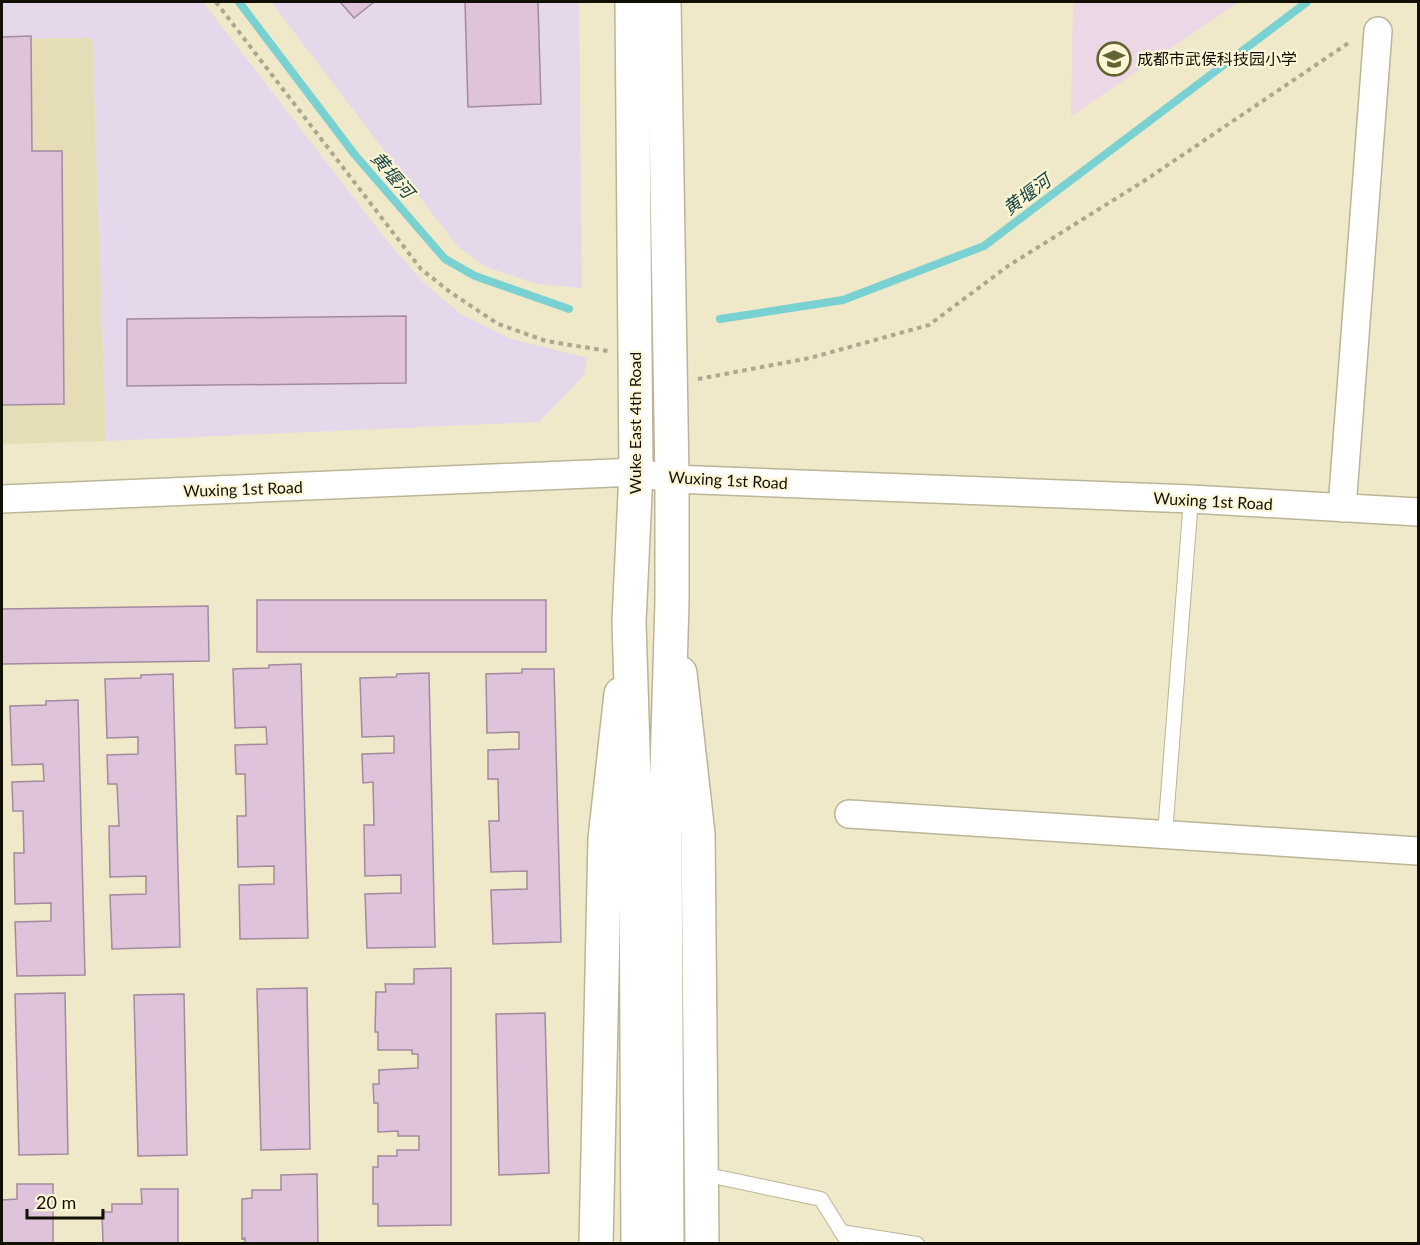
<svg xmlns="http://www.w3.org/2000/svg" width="1420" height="1245" viewBox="0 0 1420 1245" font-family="Lato,'Noto Sans SC',sans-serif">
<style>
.commercial{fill:#e6d8eb}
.built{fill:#e5ddb6}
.education{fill:#ebd7e6}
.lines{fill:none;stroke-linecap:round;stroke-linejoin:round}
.stream{stroke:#79d1d1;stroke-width:8}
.building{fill:#dec3da;stroke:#a38a9f;stroke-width:1.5}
.service-casing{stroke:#bbb597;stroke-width:16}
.minor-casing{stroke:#bbb597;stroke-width:30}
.tertiary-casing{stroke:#bbb597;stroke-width:36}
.secondary-casing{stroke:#bbb597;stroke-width:36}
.path{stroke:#aca78d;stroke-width:4;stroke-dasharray:4.5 4.5;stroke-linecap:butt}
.service{stroke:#fff;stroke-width:14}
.minor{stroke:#fff;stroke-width:27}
.tertiary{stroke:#fff;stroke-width:33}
.secondary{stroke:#fff;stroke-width:33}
.labels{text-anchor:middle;stroke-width:4.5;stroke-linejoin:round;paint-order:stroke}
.poi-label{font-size:16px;fill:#121005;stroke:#fcf6d6;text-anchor:start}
.street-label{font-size:16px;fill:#121005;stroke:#fcf6d6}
.water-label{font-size:18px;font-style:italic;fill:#1b4545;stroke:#fcf6d6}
</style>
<rect width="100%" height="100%" fill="#efe9c9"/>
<path class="commercial" d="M2,2H203L388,242L423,282L461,314L511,339L587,358L584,375L539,422L106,441L92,38L2,39Z
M271,2H579L582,288L537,284L486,267L457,246Z"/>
<path class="built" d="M92,38L106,441L2,444V39Z"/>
<path class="education" d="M1073,2H1239L1071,116Z"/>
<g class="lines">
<path class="stream" d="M239,2L355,155L445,259L475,276L569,309
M720,319L843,300L984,246L1307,2"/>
</g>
<path class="building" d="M340,2H374L354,18Z
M465,2H538L541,104L468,107Z
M31,36L32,151H62L64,404L2,405V37Z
M406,316V383L127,386V319Z
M257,600H546V652H257Z
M208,606L209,661L2,664V609Z
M301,664L308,938L240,939L239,885L274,884V866L238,867L237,816H246L245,774H236L235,745L267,744L266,727L235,728L233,669L269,668V665Z
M522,669H554L561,942L493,944L491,890L527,889V871L491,872L489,821H499L498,779H488V750L519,749V732L487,733L486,674L522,673Z
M429,673L435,947L367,948L365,894L401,893V875L365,876L364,825H374L373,782L363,783L362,754L394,753V736L362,737L360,678L396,677L397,674Z
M173,674L180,947L112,949L110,895L146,894V876L110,877L109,826H119L117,784H108L107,755L138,754V737L107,738L105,679L141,678V675Z
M78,700L85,975L17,976L15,922L51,921V903L15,904L14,853H24L23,811H13L12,782L44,781L43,764L12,765L10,706L46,705V701Z
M451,968V1225L378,1226V1204H373V1167H378V1156H397V1150H419V1136H398V1131L378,1132V1103H374L373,1084H379V1070L418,1068V1054H412V1050H378V1032H375L376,992H386L385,984H414V969Z
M307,988L310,1149L261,1150L257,989Z
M65,993L68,1154L19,1155L15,994Z
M184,994L187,1155L138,1156L134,995Z
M545,1013L549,1173L499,1175L496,1014Z
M317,1174L318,1244H245V1238L242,1239V1199L252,1198V1190H281V1175Z
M17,1184H53V1244H2V1200L17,1199Z
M141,1189H178V1244H103L102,1212H112V1204H142Z"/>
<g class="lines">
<defs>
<path id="service" d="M1165,834L1191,499
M703,1174L821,1199L849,1244
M841,1232L917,1244"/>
<path id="minor" d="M2,499L636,472L672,479L1191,499L1418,512
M1342,508L1378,31
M849,814L1418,851"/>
<path id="tertiary" d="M680,673L698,834L702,1244
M596,1244L605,839L621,694"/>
<path id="secondary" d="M632,2L636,472L629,622L636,844L638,1244
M664,2L672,479V602L665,835L667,1244"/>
</defs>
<use href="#service" class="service-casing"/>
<use href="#minor" class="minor-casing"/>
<use href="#tertiary" class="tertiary-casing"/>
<use href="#secondary" class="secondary-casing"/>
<path class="path" d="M216,2L421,269L450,292L498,324L546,341L608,351
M698,379L810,358L929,325L1008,266L1144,181L1350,42"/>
<use href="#service" class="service"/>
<use href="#minor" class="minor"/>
<use href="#tertiary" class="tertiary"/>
<use href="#secondary" class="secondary"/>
</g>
<defs>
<symbol id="school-ring" viewBox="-11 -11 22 22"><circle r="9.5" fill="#fcf6d6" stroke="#616330" stroke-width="1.5"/><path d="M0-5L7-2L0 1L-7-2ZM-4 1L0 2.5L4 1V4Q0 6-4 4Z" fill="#616330"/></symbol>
</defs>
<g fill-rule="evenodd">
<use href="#school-ring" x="1095" y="40" width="38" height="38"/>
</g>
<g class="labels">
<g class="poi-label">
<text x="1137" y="65">成都市武侯科技园小学</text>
</g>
<g class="street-label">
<text transform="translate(635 423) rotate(-90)" y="6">Wuke East 4th Road</text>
<text transform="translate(728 480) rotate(3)" y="6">Wuxing 1st Road</text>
<text transform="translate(243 489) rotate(-2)" y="6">Wuxing 1st Road</text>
<text transform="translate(1213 501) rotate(3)" y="6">Wuxing 1st Road</text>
</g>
<g class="water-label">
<text transform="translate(392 175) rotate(49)" y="6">黄堰河</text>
<text transform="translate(1027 195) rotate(-37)" y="6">黄堰河</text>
</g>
</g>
<rect width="1420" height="1245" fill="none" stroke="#121005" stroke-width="6"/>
<path d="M27 1209v9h76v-9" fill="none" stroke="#121005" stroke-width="3"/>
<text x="36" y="1209" font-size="18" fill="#121005" stroke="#fcf6d6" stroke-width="4.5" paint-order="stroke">20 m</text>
</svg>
